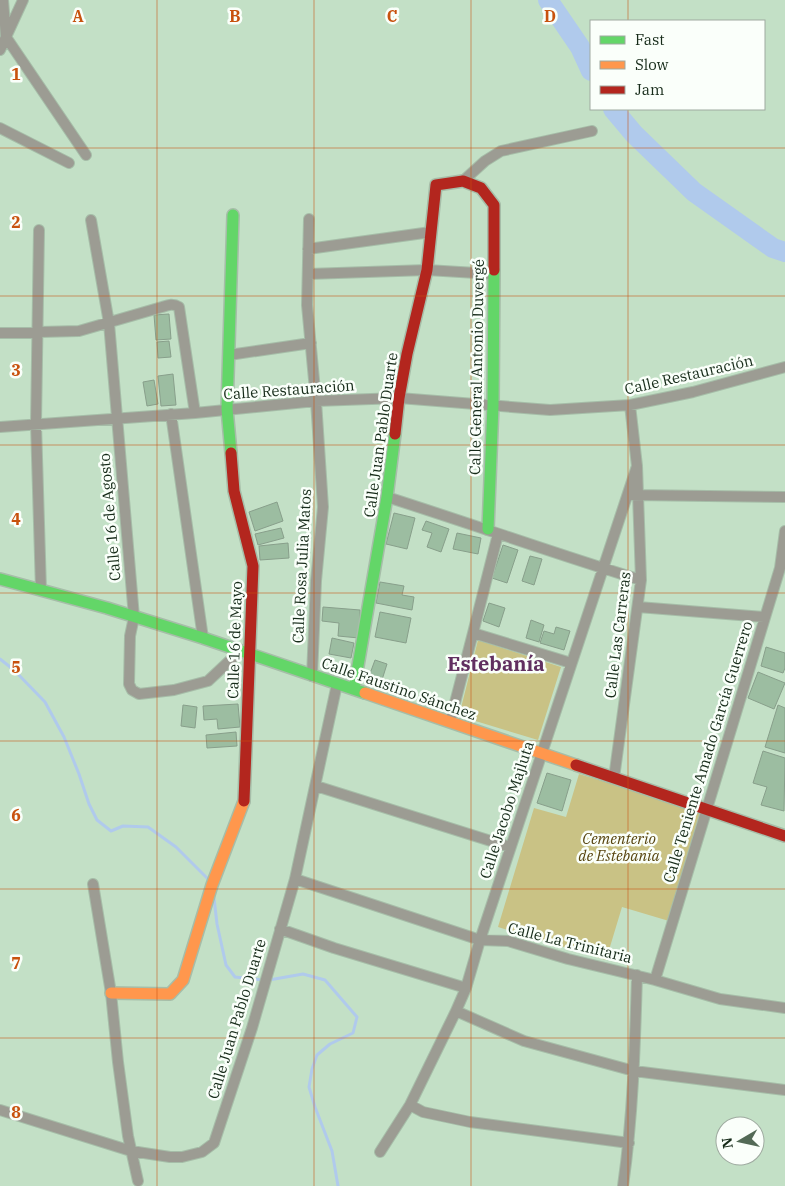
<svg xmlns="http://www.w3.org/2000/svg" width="785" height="1186" viewBox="0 0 785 1186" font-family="'IBM Plex Serif',serif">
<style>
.green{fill:#c9c285}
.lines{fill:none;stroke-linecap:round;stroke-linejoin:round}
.stream{stroke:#b0caec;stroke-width:3}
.river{stroke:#b0caec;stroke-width:20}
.building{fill:#9cbda1;stroke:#889f8b}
.street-casing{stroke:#a6bda8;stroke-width:12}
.fast-casing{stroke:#a6bda8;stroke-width:14}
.slow-casing{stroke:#a6bda8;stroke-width:14}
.jam-casing{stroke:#a6bda8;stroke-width:14}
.street{stroke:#9c9c93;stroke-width:10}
.fast{stroke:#63d668;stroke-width:11}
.slow{stroke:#ff974d;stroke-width:11}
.jam{stroke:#b3261e;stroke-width:11}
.grid{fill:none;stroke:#c8520e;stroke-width:1;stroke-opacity:0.55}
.labels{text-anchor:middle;stroke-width:5;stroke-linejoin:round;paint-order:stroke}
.street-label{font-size:15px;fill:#162b19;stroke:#fafffa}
.park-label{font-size:15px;font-style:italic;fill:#57440f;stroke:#fafffa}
.district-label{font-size:20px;font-weight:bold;fill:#612f60;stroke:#fafffa}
.grid-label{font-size:16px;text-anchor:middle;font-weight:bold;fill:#c8520e;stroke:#fafffa;stroke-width:5;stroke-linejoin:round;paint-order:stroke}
</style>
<rect width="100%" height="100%" fill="#c3e0c6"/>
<path class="green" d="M478,640L561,667L538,740L459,716Z
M579,774L702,811L669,921L622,907L606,960L498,927L534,808L566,817Z"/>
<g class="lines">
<path class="stream" d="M0,659L14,670L45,702L64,737L79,774L89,804L97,820L111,831L123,826L148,827L176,847L209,880
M214,898L217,924L226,965L235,977L263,980
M269,980L303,974L325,980L357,1017L353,1033L330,1044L317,1055L312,1069L309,1087L315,1107L332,1151L338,1186"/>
<path class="river" d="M548,0L580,47L591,71
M613,109L634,134L694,192L773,248L785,252"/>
</g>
<path class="building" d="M169,314L171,339L156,340L154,315Z
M169,341L171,357L158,358L157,342Z
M173,374L176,405L161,406L158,376Z
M154,380L158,404L147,406L143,382Z
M277,502L283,521L255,531L249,512Z
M394,513L415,518L407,549L386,544Z
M426,521L449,529L441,552L427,547L432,533L422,530Z
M281,528L284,538L258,545L255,534Z
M457,533L481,538L478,554L453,549Z
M288,543L289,558L260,560L259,546Z
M503,545L518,550L507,583L492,578Z
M530,556L542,559L534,585L522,581Z
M380,582L404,586L402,595L414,597L412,610L376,603Z
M489,603L505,608L499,627L483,621Z
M323,607L360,610L359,638L338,636L339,623L322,621Z
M380,612L411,618L406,643L375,637Z
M531,620L544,625L539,642L526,638Z
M556,627L570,631L564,650L540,643L544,631L554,634Z
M332,638L354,643L351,658L329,654Z
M766,647L785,653V668L783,673L761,666Z
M375,660L387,664L381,683L368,679Z
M758,672L785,683L774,709L748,698Z
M238,704L240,727L218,729L217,719L204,720L203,706Z
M183,705L197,707L195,728L181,726Z
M778,705L785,708V753L765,747Z
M236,732L237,746L207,748L206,735Z
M763,751L785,758L784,811L761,805L767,787L753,783Z
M547,773L571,780L562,811L537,803Z"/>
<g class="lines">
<defs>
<path id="street" d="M3,0L6,37L86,155
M0,50L23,0
M0,128L69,163
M463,181L485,161L501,151L592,131
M309,219L307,305L316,401L323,507L316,581L312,676
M91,220L109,323L134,617L130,636L129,684L132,690L139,694L174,690L208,681L239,652
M39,230L36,424L41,590
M308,249L431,232
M308,274L427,270L493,274
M0,333L79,331L162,307C168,305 173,303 179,307L195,413
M229,355L311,343
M171,414L203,638
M0,427L195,413L316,401L399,398L550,410L630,405L693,392L785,367
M633,495L785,497
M387,497C472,524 556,554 641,580
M638,607L765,617
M473,633L571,663
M450,722L473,633L498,534
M614,778L641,580L637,466L630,405
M316,786L510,847
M295,879L480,940L508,941L568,959L655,980L720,999L785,1008
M93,884L111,993L118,1062L128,1136L138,1181
M280,929L334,948L466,988
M655,980L780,568L785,531
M456,1011L524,1041L634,1071L785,1090
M410,1105L423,1112L470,1122L629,1143
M0,1110L131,1151L170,1157H182L202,1152L214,1143L252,1028L295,879L337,684
M380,1152L410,1105L456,1011L466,988L480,940L637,466
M623,1186C633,1116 635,1046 637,975"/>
<path id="fast" d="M231,453L227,409L233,215
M488,529L493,405L494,270
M0,579L107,608L203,638L365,693
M354,689L387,497L395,434"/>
<path id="slow" d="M365,693L576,765
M111,993L170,994L183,980L212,885L244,801"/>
<path id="jam" d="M395,434L399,398L407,354L427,270L436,185L463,181L481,188L494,205V270
M231,453L234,491L253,566L244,801
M576,765L785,836"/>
</defs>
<use href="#street" class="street-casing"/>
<use href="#fast" class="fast-casing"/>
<use href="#slow" class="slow-casing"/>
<use href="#jam" class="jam-casing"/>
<use href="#street" class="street"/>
<use href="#fast" class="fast"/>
<use href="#slow" class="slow"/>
<use href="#jam" class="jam"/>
</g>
<path class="grid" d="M157,0V1186M314,0V1186M471,0V1186M628,0V21M628,109V1186M0,148H785M0,296H785M0,445H785M0,593H785M0,741H785M0,889H785M0,1038H785"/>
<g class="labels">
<g class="street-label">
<text transform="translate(477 367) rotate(-89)" y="5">Calle General Antonio Duvergé</text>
<text transform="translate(689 375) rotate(-13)" y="5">Calle Restauración</text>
<text transform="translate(289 390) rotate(-4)" y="5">Calle Restauración</text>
<text transform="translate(381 435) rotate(-82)" y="5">Calle Juan Pablo Duarte</text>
<text transform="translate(110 517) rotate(-95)" y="5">Calle 16 de Agosto</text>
<text transform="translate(302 566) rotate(-87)" y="5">Calle Rosa Julia Matos</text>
<text transform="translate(618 635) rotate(-83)" y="5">Calle Las Carreras</text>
<text transform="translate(235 640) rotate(-88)" y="5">Calle 16 de Mayo</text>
<text transform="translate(399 689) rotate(19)" y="5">Calle Faustino Sánchez</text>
<text transform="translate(708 752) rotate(-73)" y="5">Calle Teniente Amado García Guerrero</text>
<text transform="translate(507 810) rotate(-72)" y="5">Calle Jacobo Majluta</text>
<text transform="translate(570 943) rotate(14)" y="5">Calle La Trinitaria</text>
<text transform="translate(237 1019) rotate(-73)" y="5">Calle Juan Pablo Duarte</text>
</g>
<g class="park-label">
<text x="619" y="844">Cementerio<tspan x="619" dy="17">de Estebanía</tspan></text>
</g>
<g class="district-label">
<text x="496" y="671">Estebanía</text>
</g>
</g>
<g class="grid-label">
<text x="78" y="22">A</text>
<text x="235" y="22">B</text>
<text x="392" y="22">C</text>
<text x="550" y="22">D</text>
<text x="16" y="80">1</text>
<text x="16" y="228">2</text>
<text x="16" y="376">3</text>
<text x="16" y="525">4</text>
<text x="16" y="673">5</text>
<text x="16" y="821">6</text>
<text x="16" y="969">7</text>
<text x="16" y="1118">8</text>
</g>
<rect x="590" y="20" width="175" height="90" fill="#fafffa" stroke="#9faaa0"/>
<rect x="600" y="36" width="25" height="8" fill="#63d668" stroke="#9faaa0"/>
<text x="635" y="45" font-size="15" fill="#162b19">Fast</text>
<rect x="600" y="61" width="25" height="8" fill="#ff974d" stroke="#9faaa0"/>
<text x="635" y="70" font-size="15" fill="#162b19">Slow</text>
<rect x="600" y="86" width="25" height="8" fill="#b3261e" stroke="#9faaa0"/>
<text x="635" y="95" font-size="15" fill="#162b19">Jam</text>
<g transform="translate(740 1141) rotate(261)"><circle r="24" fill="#fafffa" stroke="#9faaa0"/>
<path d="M0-4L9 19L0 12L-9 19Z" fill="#536a56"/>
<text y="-8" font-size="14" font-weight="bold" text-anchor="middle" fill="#162b19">N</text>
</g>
</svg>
